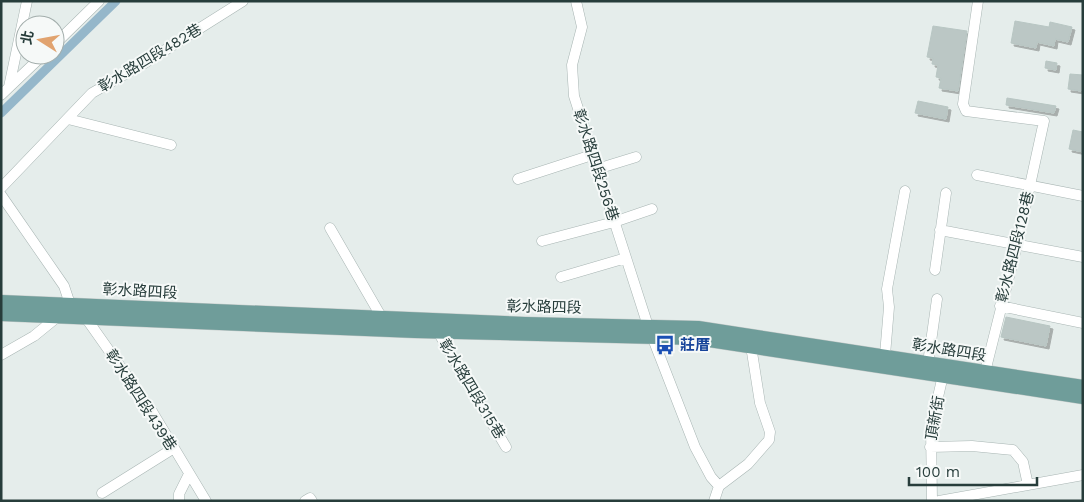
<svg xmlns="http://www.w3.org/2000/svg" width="1084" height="502" viewBox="0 0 1084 502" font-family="'Work Sans','Noto Sans TC',sans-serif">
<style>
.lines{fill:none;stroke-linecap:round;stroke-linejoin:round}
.canal{stroke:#95b7ca;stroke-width:9}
.building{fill:#bbc7c5;stroke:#b8c6c3;filter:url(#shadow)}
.minor-casing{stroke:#a8b5b3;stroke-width:11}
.major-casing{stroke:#c3c9c8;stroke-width:15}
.minor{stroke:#fff;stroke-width:10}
.major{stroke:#6f9d9a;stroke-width:14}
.labels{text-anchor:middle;stroke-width:4;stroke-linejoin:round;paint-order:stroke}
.street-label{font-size:15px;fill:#273d3b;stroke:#f6f9f8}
.transit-label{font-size:15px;font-weight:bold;fill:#164399;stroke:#f6f9f8;text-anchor:start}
</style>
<defs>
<filter id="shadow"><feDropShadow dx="3" dy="3" stdDeviation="0" flood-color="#0004"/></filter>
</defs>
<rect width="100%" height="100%" fill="#e5edeb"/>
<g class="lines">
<path class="canal" d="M1,113L116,1"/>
</g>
<path class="building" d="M1015,21L1049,27L1050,22L1072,27L1068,42L1055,39L1054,46L1037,42L1036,48L1011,43Z
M933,26L967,31L958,91L939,88L941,78L936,77L938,65L932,64L933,58L927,57Z
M1046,61L1057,63L1056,70L1045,68Z
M1070,74L1083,75L1081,91L1068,89Z
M1007,98L1056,106L1054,113L1006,105Z
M918,101L948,107L946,119L915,113Z
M1073,130L1083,132V152L1069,149Z
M1006,317L1050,326L1046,346L1001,337Z"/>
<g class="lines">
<defs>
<path id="minor" d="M576,1L582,27L572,65L574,96L648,326L695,447L711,477L719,486
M978,1L963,104L966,111L1044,121L1017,245L985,372
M55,44L99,1
M9,87L27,1
M1,95L43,55
M68,119L171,145
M597,169L636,157
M977,175L1083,196
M518,179L592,155
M1,188L92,93L143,64L243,1
M1,195L64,286L70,304L86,318L153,413L206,501
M330,228L382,318
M940,230L1083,257
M542,241L614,222L652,209
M935,270L946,193
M561,277L626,258
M1000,306L1083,323
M438,332L506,447
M1,355L34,336L61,314
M885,355L889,307L887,289L905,191
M928,363L937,299
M930,447L972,446L1013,450L1023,462L1028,485
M719,486L748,464L769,440L770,432L760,403L751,346
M102,493L174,448
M179,501V494L189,474
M305,501L310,498L312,501
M714,501L719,486
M932,501L931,427L944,371
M939,501L1083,475"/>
<path id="major" d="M1,302L525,324L698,328L1083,387
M1,314L415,331L696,338L1083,397"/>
</defs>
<use href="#minor" class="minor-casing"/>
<use href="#major" class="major-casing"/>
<use href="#minor" class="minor"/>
<use href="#major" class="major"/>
</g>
<defs>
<symbol id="bus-bare" viewBox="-9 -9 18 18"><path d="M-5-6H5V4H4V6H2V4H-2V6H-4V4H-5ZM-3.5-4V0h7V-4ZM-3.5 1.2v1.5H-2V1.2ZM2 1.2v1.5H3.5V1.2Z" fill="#1a4fb4" stroke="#f6f9f8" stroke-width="2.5" paint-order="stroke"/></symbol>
</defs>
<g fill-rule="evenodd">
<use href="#bus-bare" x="651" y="331" width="28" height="28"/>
</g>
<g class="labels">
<g class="street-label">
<text transform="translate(150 58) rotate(-31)" y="5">彰水路四段482巷</text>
<text transform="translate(596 165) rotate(72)" y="5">彰水路四段256巷</text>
<text transform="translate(1015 247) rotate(-76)" y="5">彰水路四段128巷</text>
<text transform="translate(140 291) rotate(3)" y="5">彰水路四段</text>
<text transform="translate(544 307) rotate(1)" y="5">彰水路四段</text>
<text transform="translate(949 350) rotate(9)" y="5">彰水路四段</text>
<text transform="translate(472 389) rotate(59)" y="5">彰水路四段315巷</text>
<text transform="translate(141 400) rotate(57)" y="5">彰水路四段439巷</text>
<text transform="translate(935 418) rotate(-80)" y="5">頂新街</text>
</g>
<g class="transit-label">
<text x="680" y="350">莊厝</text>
</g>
</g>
<rect width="1084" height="502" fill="none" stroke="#273d3b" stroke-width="5"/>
<g transform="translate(40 40) rotate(281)"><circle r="24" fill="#f6f9f8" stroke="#a3aeac"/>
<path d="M0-4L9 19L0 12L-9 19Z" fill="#e1a36f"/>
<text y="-8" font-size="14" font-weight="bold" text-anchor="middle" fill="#273d3b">北</text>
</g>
<path d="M909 477v8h128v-8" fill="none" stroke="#273d3b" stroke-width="2.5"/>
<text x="916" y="477" font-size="15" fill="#273d3b" stroke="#f6f9f8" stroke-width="4" paint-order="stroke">100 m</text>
</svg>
